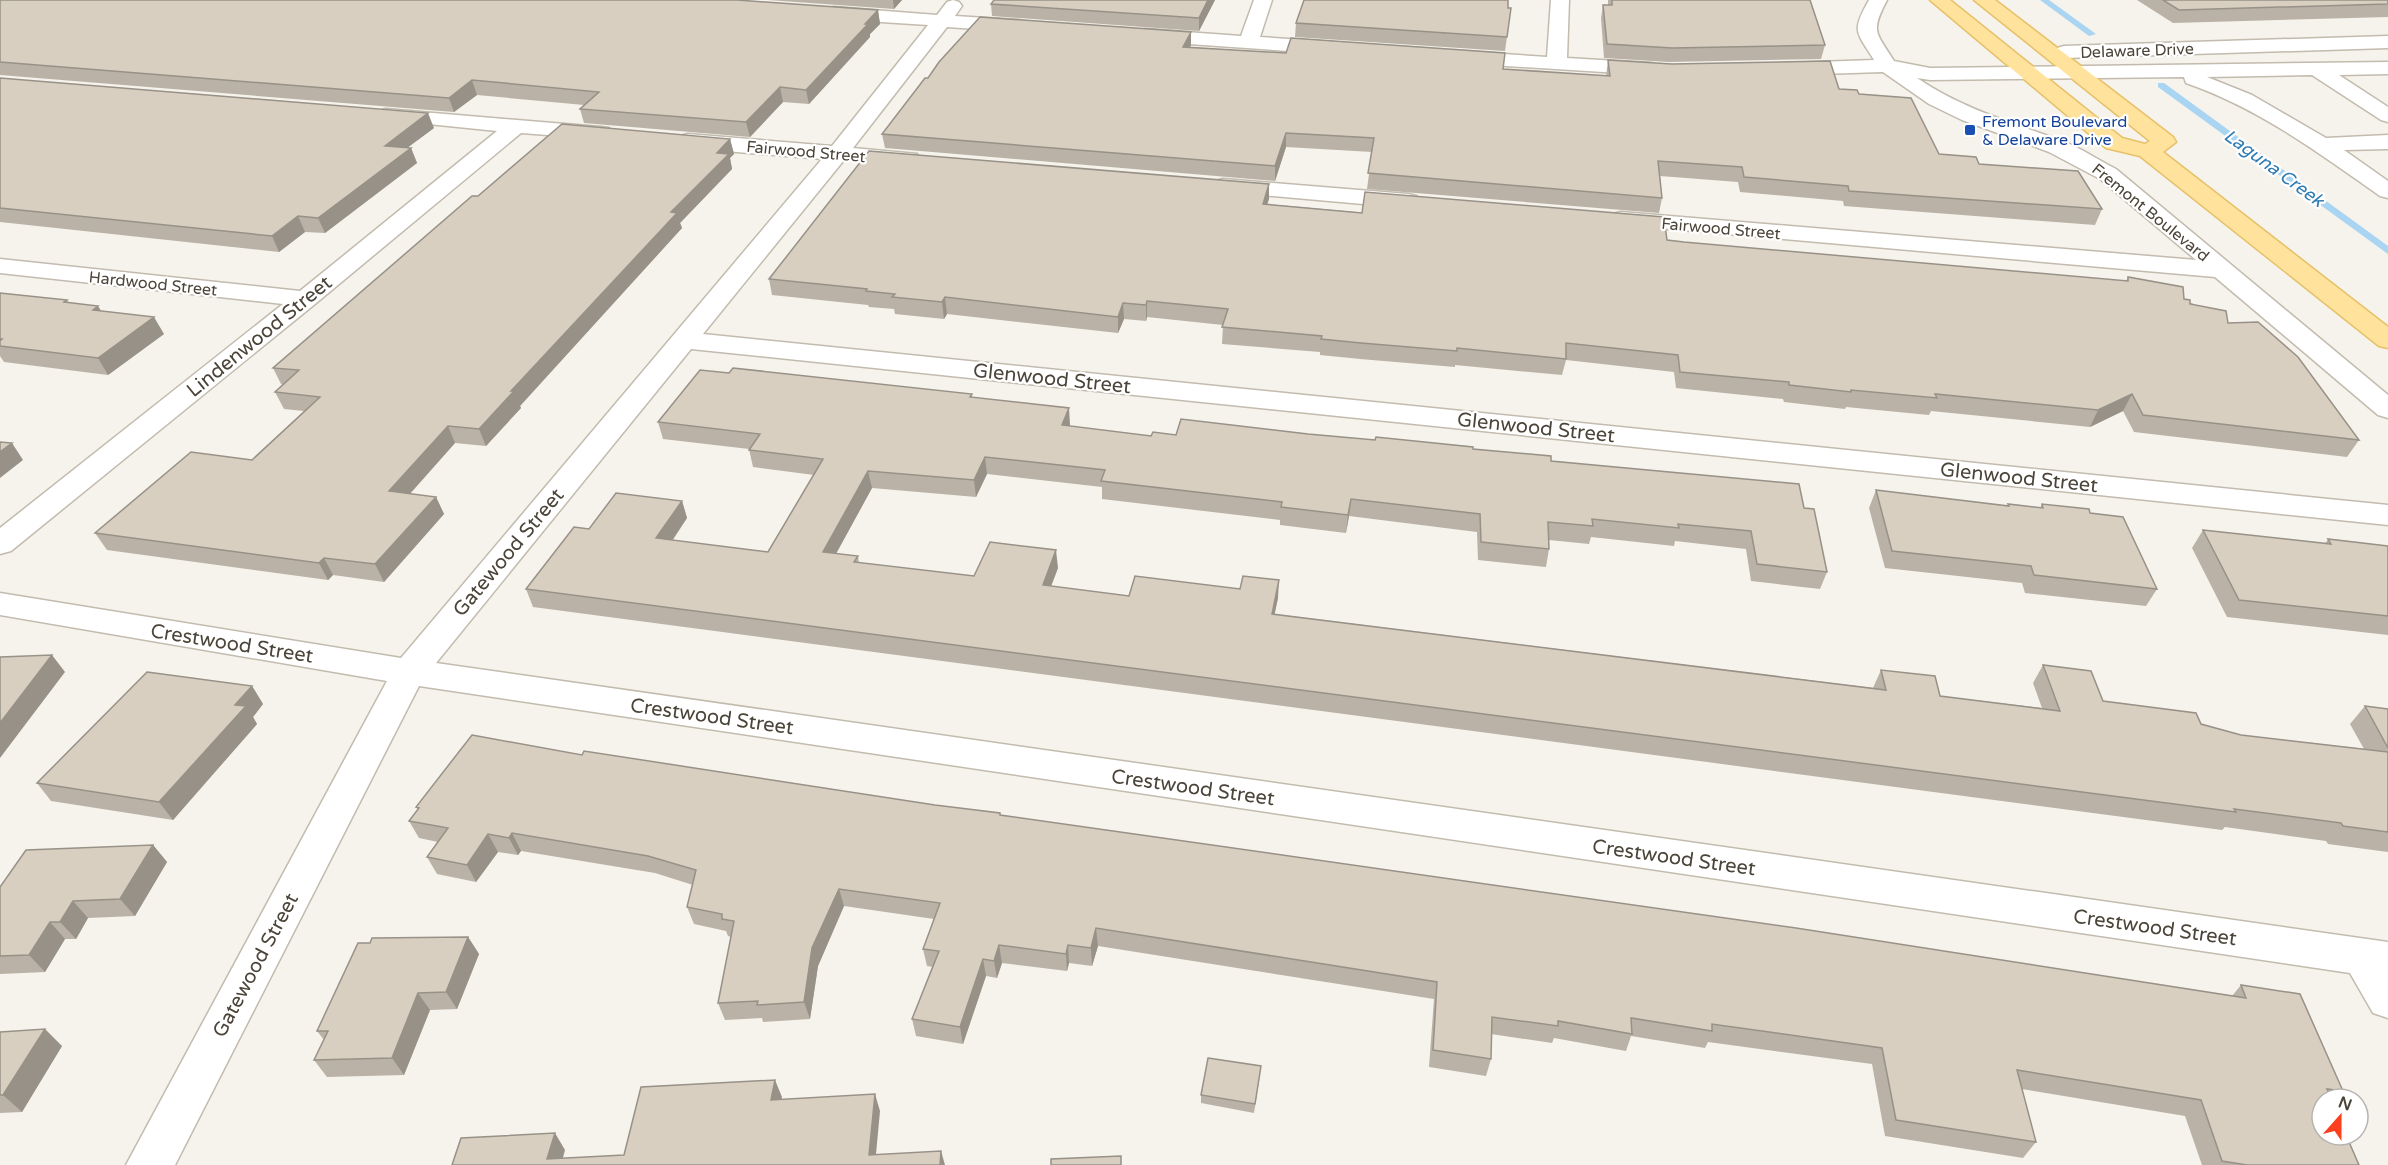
<svg xmlns="http://www.w3.org/2000/svg" width="2388" height="1165" viewBox="0 0 2388 1165" font-family="'Varela Round',sans-serif">
<style>
.lines{fill:none;stroke-linecap:round;stroke-linejoin:round}
.stream{fill:#a9d4f2;fill-rule:evenodd}
.minor-casing{stroke:#c2bbae;stroke-width:3}
.major-casing{stroke:#e6c16a;stroke-width:3}
.minor{fill:#fff;fill-rule:evenodd}
.major{fill:#ffe39c;fill-rule:evenodd}
.wall{fill:#bab2a6}
.shaded-wall{fill:#979187}
.building{fill:#d8cfc1;stroke:#979187;stroke-width:1.5}
.transit-dot{fill:#1a4fb4;stroke:#fff;stroke-width:2}
.labels{text-anchor:middle;stroke-width:4.5;stroke-linejoin:round;paint-order:stroke}
.far-street-label{font-size:16px;fill:#4b4439;stroke:#fff}
.far-transit-label{font-size:16px;fill:#164399;stroke:#fff;text-anchor:start}
.far-water-label{font-size:18px;font-style:italic;fill:#2e7ab2;stroke:#fff}
.street-label{font-size:20px;fill:#4b4439;stroke:#fff}
</style>
<rect width="100%" height="100%" fill="#f6f3ec"/>
<g class="lines">
<path class="stream" d="M2040,0H2049L2096,34L2089,36Z
M2158,83H2164L2388,246V254L2158,87Z"/>
<defs>
<path id="minor" d="M953,0L959,2L962,6L955,16L1019,20L1026,22L1028,26L1026,30L1019,32L947,27L853,148L917,154L920,159L917,164L909,166L844,160L703,334L2388,505V525L691,349L436,663L2388,942V1018L2373,1013L2350,973L419,686L175,1165H126L387,681L0,615V593L401,658L822,159L688,148L680,146L677,141L680,136L688,134L832,146L928,25L834,19L827,17L825,13L827,9L834,7L937,15L947,2Z
M1254,0H1272L1260,37L1333,42L1340,44L1343,48L1340,52L1333,54L1145,41L1138,39L1135,35L1138,31L1145,29L1241,36Z
M1551,0H1569L1567,58L1651,63L1658,65L1661,69L1658,73L1651,75L1459,63L1452,61L1449,57L1452,53L1459,51L1547,57Z
M1869,0H1887C1870,32 1876,32 1894,61L1930,68L2388,62V74L2339,75L2388,107V122L2381,120L2312,75L2207,77L2252,95L2326,138L2388,135V149L2344,150L2388,181V198L2380,196C2318,152 2258,108 2186,83L2184,77L1930,80L1917,78C1963,109 2010,122 2062,141C2081,148 2098,160 2116,169L2388,395V418L2378,415L2215,277L1613,224L1609,219L1613,214L1621,212L2196,260L2100,179L2049,152L1962,120L1929,104L1883,72L1789,75L1782,73L1779,69L1782,65L1789,63L1874,60C1856,31 1851,32 1869,0Z
M2388,36V48L2064,58L2057,56L2054,52L2057,48L2064,46Z
M386,109L601,127L609,128L612,133L609,138L601,139L521,133L315,304L11,551L0,554V528L283,304L0,273V259L300,291L497,131L379,119L375,115L379,111Z
M1223,179L1408,194L1416,196L1420,201L1416,206L1408,208L1215,191L1212,186L1215,181Z"/>
<path id="major" d="M1930,0H1950L2122,138L2145,144L2150,141L1974,0H1995L2173,137L2176,142L2163,152L2388,327V348L2379,346L2140,156L2106,148Z"/>
</defs>
<use href="#minor" class="minor-casing"/>
<use href="#major" class="major-casing"/>
<use href="#minor" class="minor"/>
<use href="#major" class="major"/>
</g>
<path class="wall" d="M0,0L878,10L880,24L870,34V37L809,104L783,102L750,137L584,123L580,109L584,105L477,95L454,112L0,75Z
M768,0H902L894,9Z
M994,0H1215L1199,31L992,16L991,4Z
M1608,0H1810L1825,45L1821,59L1669,62L1604,58L1601,18L1603,5H1608Z
M2137,0H2388V17L2173,23Z
M1508,8H1511L1505,51L1295,37L1296,23Z
M1191,45L1190,47L1606,76L1608,60L1839,89L1859,94L1939,154L1979,164L2102,209L2095,225L1844,206L1843,201L1740,192L1738,182L1660,176L1662,198L1659,213L1367,189L1372,152L1286,147L1275,181L885,148L882,134L928,78Z
M0,78L434,128L408,147L411,148L417,163L325,233L305,232L279,252L0,222Z
M730,139L734,154L730,158L732,169L680,223L682,228L520,406L521,408L486,446L455,443L410,494L436,497L444,514L384,582L333,575L328,580L107,550L95,533L252,460L304,411L284,409L275,392L283,385L281,384L273,368L478,196Z
M1269,199L1267,204L1667,240L1684,242L2126,281L2128,277L2184,299L2228,323L2359,440L2347,457L2134,432L2123,411L2090,427L1931,411L1929,415L1846,407L1845,409L1784,402L1783,399L1676,388L1674,372L1566,360L1562,375L1455,365V367L1360,359L1320,355V352L1222,344L1223,325L1147,317L1146,321L1124,319L1118,333L947,314L944,319L895,314L894,309L869,307L868,305L772,295L769,279Z
M0,293L67,300L69,303L101,311L164,334L108,375L4,362L0,356Z
M729,373L972,394V398L1069,408V426L1151,436L1176,435L1308,434L1473,449L1551,461L1804,508L1827,572L1820,589L1751,581L1746,549L1675,541L1674,546L1591,537L1589,544L1549,540V549L1546,567L1478,560L1477,532L1349,516L1346,533L1280,525V520L1102,499V487L987,474L976,497L872,488L836,554L858,556L859,563L974,576L1058,568L1051,586L1129,596L1278,598L1274,614L1873,688L1881,670L1940,696L2042,708L2033,683L2043,665L2103,701L2201,724L2241,735L2364,749L2350,724L2365,706L2388,709V852L2328,844L2326,841L2225,827L2222,830L533,607L526,589L589,529L682,501L687,518L673,540L768,552L814,475L753,467L749,449L663,439L658,422Z
M1876,490L2007,506L2008,504L2040,508L2042,504L2090,513L2157,589L2146,606L2025,593L2022,583L1885,568L1869,508Z
M2203,530L2325,544L2328,539L2388,546V635L2227,617L2192,548Z
M252,686L263,704L253,717L257,724L173,820L51,801L37,783Z
M582,755L1001,815L2232,996L2241,985L2343,1091L2335,1099H2322L2359,1165H2202L2185,1116L2022,1089L2036,1142L2023,1158L1885,1136L1872,1064L1708,1042L1705,1048L1631,1036L1626,1051L1554,1038L1552,1043L1491,1034V1059L1486,1076L1429,1067L1434,999L1098,946L1092,966L1069,963L1067,971L1002,963L997,978L986,976L963,1044L916,1036L912,1019L933,967L927,966L923,949L934,919L844,906L818,966L810,1019L763,1022L762,1018L725,1020L718,1003L731,937L728,936L726,931L694,924L687,907L693,885L655,873L521,851L518,855L498,852L476,882L437,874L427,857L438,842L419,838L409,821L418,810L416,807Z
M153,845L167,862L135,916L88,918L76,939H65L45,972L0,974V887Z
M468,937L479,954L457,1009L430,1010L404,1075L327,1077L314,1060L324,1040L317,1031L370,943Z
M0,1032L62,1046L22,1112L0,1113Z
M1260,1075L1254,1113L1201,1103V1095Z"/>
<path class="shaded-wall" d="M893,0H902L894,9Z
M1208,0H1215L1199,31V18Z
M878,10L880,24L870,34V37L809,104L806,90Z
M1191,32V45L1183,60V47Z
M472,80L477,95L454,112L449,98Z
M780,87L783,102L750,137L746,122Z
M428,113L434,128L391,160L385,146Z
M1286,133V147L1275,181V166Z
M730,139L734,154L730,158L732,169L680,223L682,228L520,406L521,408L486,446L479,429L717,153Z
M411,148L417,163L325,233L318,218Z
M1269,184V199L1262,219L1263,204Z
M298,216L305,232L279,252L272,236Z
M945,297L947,314L944,319L942,302Z
M1147,301V317L1146,321V305Z
M1123,303L1124,319L1118,333V317Z
M98,306L108,322L93,310Z
M154,317L164,334L108,375L98,358Z
M2132,394L2123,411L2090,427L2098,410Z
M1069,408L1070,425L1063,443L1062,425Z
M448,426L455,443L397,508L389,491Z
M12,443L23,460L0,478V452Z
M985,457L987,474L976,497L974,480Z
M868,471L872,488L827,570L823,552Z
M436,497L444,514L384,582L375,564Z
M1351,499L1349,516L1346,533L1348,515Z
M682,501L687,518L662,555L656,538Z
M1056,550L1058,568L1045,602L1043,585Z
M324,558L333,575L328,580L319,563Z
M1279,580L1278,598L1271,632L1272,614Z
M52,655L65,672L0,758V723Z
M252,686L263,704L253,717L257,724L173,820L159,802L235,705Z
M512,833L521,851L518,855L509,838Z
M488,834L498,852L476,882L467,865Z
M153,845L167,862L135,916L120,899Z
M839,889L844,906L818,966L810,1019L804,1002L812,948Z
M73,901L88,918L76,939L60,922Z
M50,922L65,939L45,972L29,955Z
M1096,928L1098,946L1092,966L1091,948Z
M468,937L479,954L457,1009L446,992Z
M999,945L1002,963L997,978L994,961Z
M1068,945L1069,963L1067,971L1066,954Z
M983,959L986,976L963,1044L960,1027Z
M418,993L430,1010L404,1075L392,1058Z
M45,1029L62,1046L22,1112L3,1095Z
M775,1080L782,1097L778,1117L771,1100Z
M875,1094L880,1111L875,1165L869,1155Z
M555,1133L565,1150L561,1165L547,1159Z
M941,1151L945,1165H940Z"/>
<path class="building" d="M0,0H737L878,10L865,24H868L806,90L780,87L746,122L580,109L599,92L472,80L449,98L0,62Z
M994,0H1208L1199,18L991,4Z
M1304,0H1508V8H1511L1507,37L1296,23Z
M1612,0H1810L1825,45L1672,48L1607,44L1603,5H1612Z
M2163,0H2388V4L2179,10Z
M980,17L1191,32L1183,47L1286,53L1291,38L1505,53L1503,69L1610,76L1608,60L1672,64L1830,61L1839,89L1857,90L1859,94L1911,98L1939,154L1976,157L1979,164L2078,171L2102,209L1849,191L1848,186L1744,177L1742,167L1658,161L1662,198L1368,173L1374,138L1286,133L1275,166L882,134L925,78H928L939,62Z
M0,78L428,113L385,146L411,148L318,218L298,216L272,236L0,208Z
M562,124L730,139L717,153L729,154L671,212L677,213L511,391H514L479,429L448,426L389,491L436,497L375,564L324,558L319,563L95,533L191,452L252,460L320,397L275,392L299,370L273,368L472,196H478Z
M869,151L1269,184L1263,204L1362,213L1365,192L1664,217L1667,240L1684,242L2128,281V277L2183,287L2184,299L2190,300V304L2226,311L2228,323L2258,322L2298,357L2359,440L2143,415L2132,394L2098,410L1935,394L1937,398L1851,390V392L1789,385V382L1680,372L1678,355L1566,343V359L1457,348V351L1361,343L1321,339L1322,336L1222,327L1228,309L1147,301L1146,305L1123,303L1118,317L945,297L942,302L892,297L895,294L866,291L867,289L769,279Z
M0,293L67,300L64,302L98,306L93,310L154,317L98,358L0,346V341L2,339H0Z
M733,368L972,394L970,397L1069,408L1062,425L1151,436L1153,432L1176,435L1181,419L1308,434L1375,440L1376,437L1473,447V449L1551,456V461L1799,484L1804,508L1814,509L1827,572L1757,564L1751,531L1678,524L1679,528L1592,519L1593,526L1548,522L1549,549L1481,542L1480,514L1351,499L1348,515L1281,507L1282,502L1101,481L1105,470L985,457L974,480L868,471L823,552L858,556L854,562L974,576L990,542L1056,550L1043,585L1129,596L1135,576L1240,589L1243,576L1279,580L1272,614L1886,690L1881,670L1935,676L1940,696L2060,711L2043,665L2091,671L2103,701L2196,713L2201,724L2241,735L2388,752V832L2343,826L2341,823L2234,809L2236,812L526,589L574,527L589,529L616,493L682,501L656,538L768,552L823,459L749,450L760,434L658,422L700,370L729,373Z
M0,442L12,443L0,452Z
M1876,490L2009,506L2008,504L2043,508L2042,504L2089,509L2090,513L2123,517L2157,589L2034,575L2031,566L1892,551Z
M2203,530L2331,544L2328,539L2388,546V616L2239,600Z
M52,655L0,723V657Z
M147,672L252,686L235,705L246,706L159,802L37,783Z
M2365,706L2388,709V748Z
M472,735L582,755L584,751L935,805L1000,813V815L1796,928L2246,998L2241,985L2300,994L2343,1091L2327,1089L2331,1099H2322V1135H2346L2359,1165H2247L2222,1161L2201,1100L2017,1070L2036,1142L1896,1120L1882,1048L1712,1024V1031L1631,1018L1632,1034L1558,1021V1026L1492,1017L1491,1059L1433,1050L1437,982L1096,928L1091,948L1068,945L1066,954L999,945L994,961L983,959L960,1027L912,1019L939,951L923,949L940,903L839,889L812,948L804,1002L757,1005L758,1001L718,1003L734,921L722,919V914L687,907L696,870L648,856L512,833L509,838L488,834L467,865L427,857L448,828L409,821L419,808L416,807Z
M153,845L120,899L73,901L60,922H50L29,955L0,956V887L26,850Z
M468,937L446,992L418,993L392,1058L314,1060L328,1031H317L358,943H370L372,938Z
M45,1029L3,1095H0V1032Z
M1208,1058L1261,1066L1255,1104L1201,1095Z
M775,1080L771,1100L875,1094L869,1155L941,1151L940,1165H452L461,1138L555,1133L547,1159L624,1155L641,1087Z
M1121,1156V1165H1051V1159Z"/>
<rect class="transit-dot" x="1964" y="124" width="12" height="12" rx="3"/>
<g class="labels">
<g class="far-street-label">
<text transform="translate(2137 50) rotate(-2)" y="6">Delaware Drive</text>
<text transform="translate(806 151) rotate(5)" y="6">Fairwood Street</text>
<text transform="translate(2151 212) rotate(39)" y="6">Fremont Boulevard</text>
<text transform="translate(1721 228) rotate(5)" y="6">Fairwood Street</text>
<text transform="translate(153 283) rotate(6)" y="6">Hardwood Street</text>
</g>
<g class="far-transit-label">
<text x="1982" y="127">Fremont Boulevard<tspan x="1982" dy="18">&amp; Delaware Drive</tspan></text>
</g>
<g class="far-water-label">
<text transform="translate(2274 168) rotate(36)" y="6">Laguna Creek</text>
</g>
<g class="street-label">
<text transform="translate(259 336) rotate(-39)" y="7">Lindenwood Street</text>
<text transform="translate(1052 378) rotate(6)" y="7">Glenwood Street</text>
<text transform="translate(1536 427) rotate(6)" y="7">Glenwood Street</text>
<text transform="translate(2019 477) rotate(6)" y="7">Glenwood Street</text>
<text transform="translate(508 552) rotate(-50)" y="7">Gatewood Street</text>
<text transform="translate(232 643) rotate(9)" y="7">Crestwood Street</text>
<text transform="translate(712 716) rotate(8)" y="7">Crestwood Street</text>
<text transform="translate(1193 787) rotate(8)" y="7">Crestwood Street</text>
<text transform="translate(1674 857) rotate(8)" y="7">Crestwood Street</text>
<text transform="translate(2155 927) rotate(8)" y="7">Crestwood Street</text>
<text transform="translate(255 965) rotate(-62)" y="7">Gatewood Street</text>
</g>
</g>
<g transform="translate(2340 1117) rotate(21)"><circle r="28" fill="#ffffff" stroke="#b7b4b0" stroke-width="1.5"/>
<path d="M0-4.5L10 22L0 15L-10 22Z" fill="#fc3f1d"/>
<text y="-9" font-size="16" font-weight="bold" text-anchor="middle" fill="#4b4439">N</text>
</g>
</svg>
